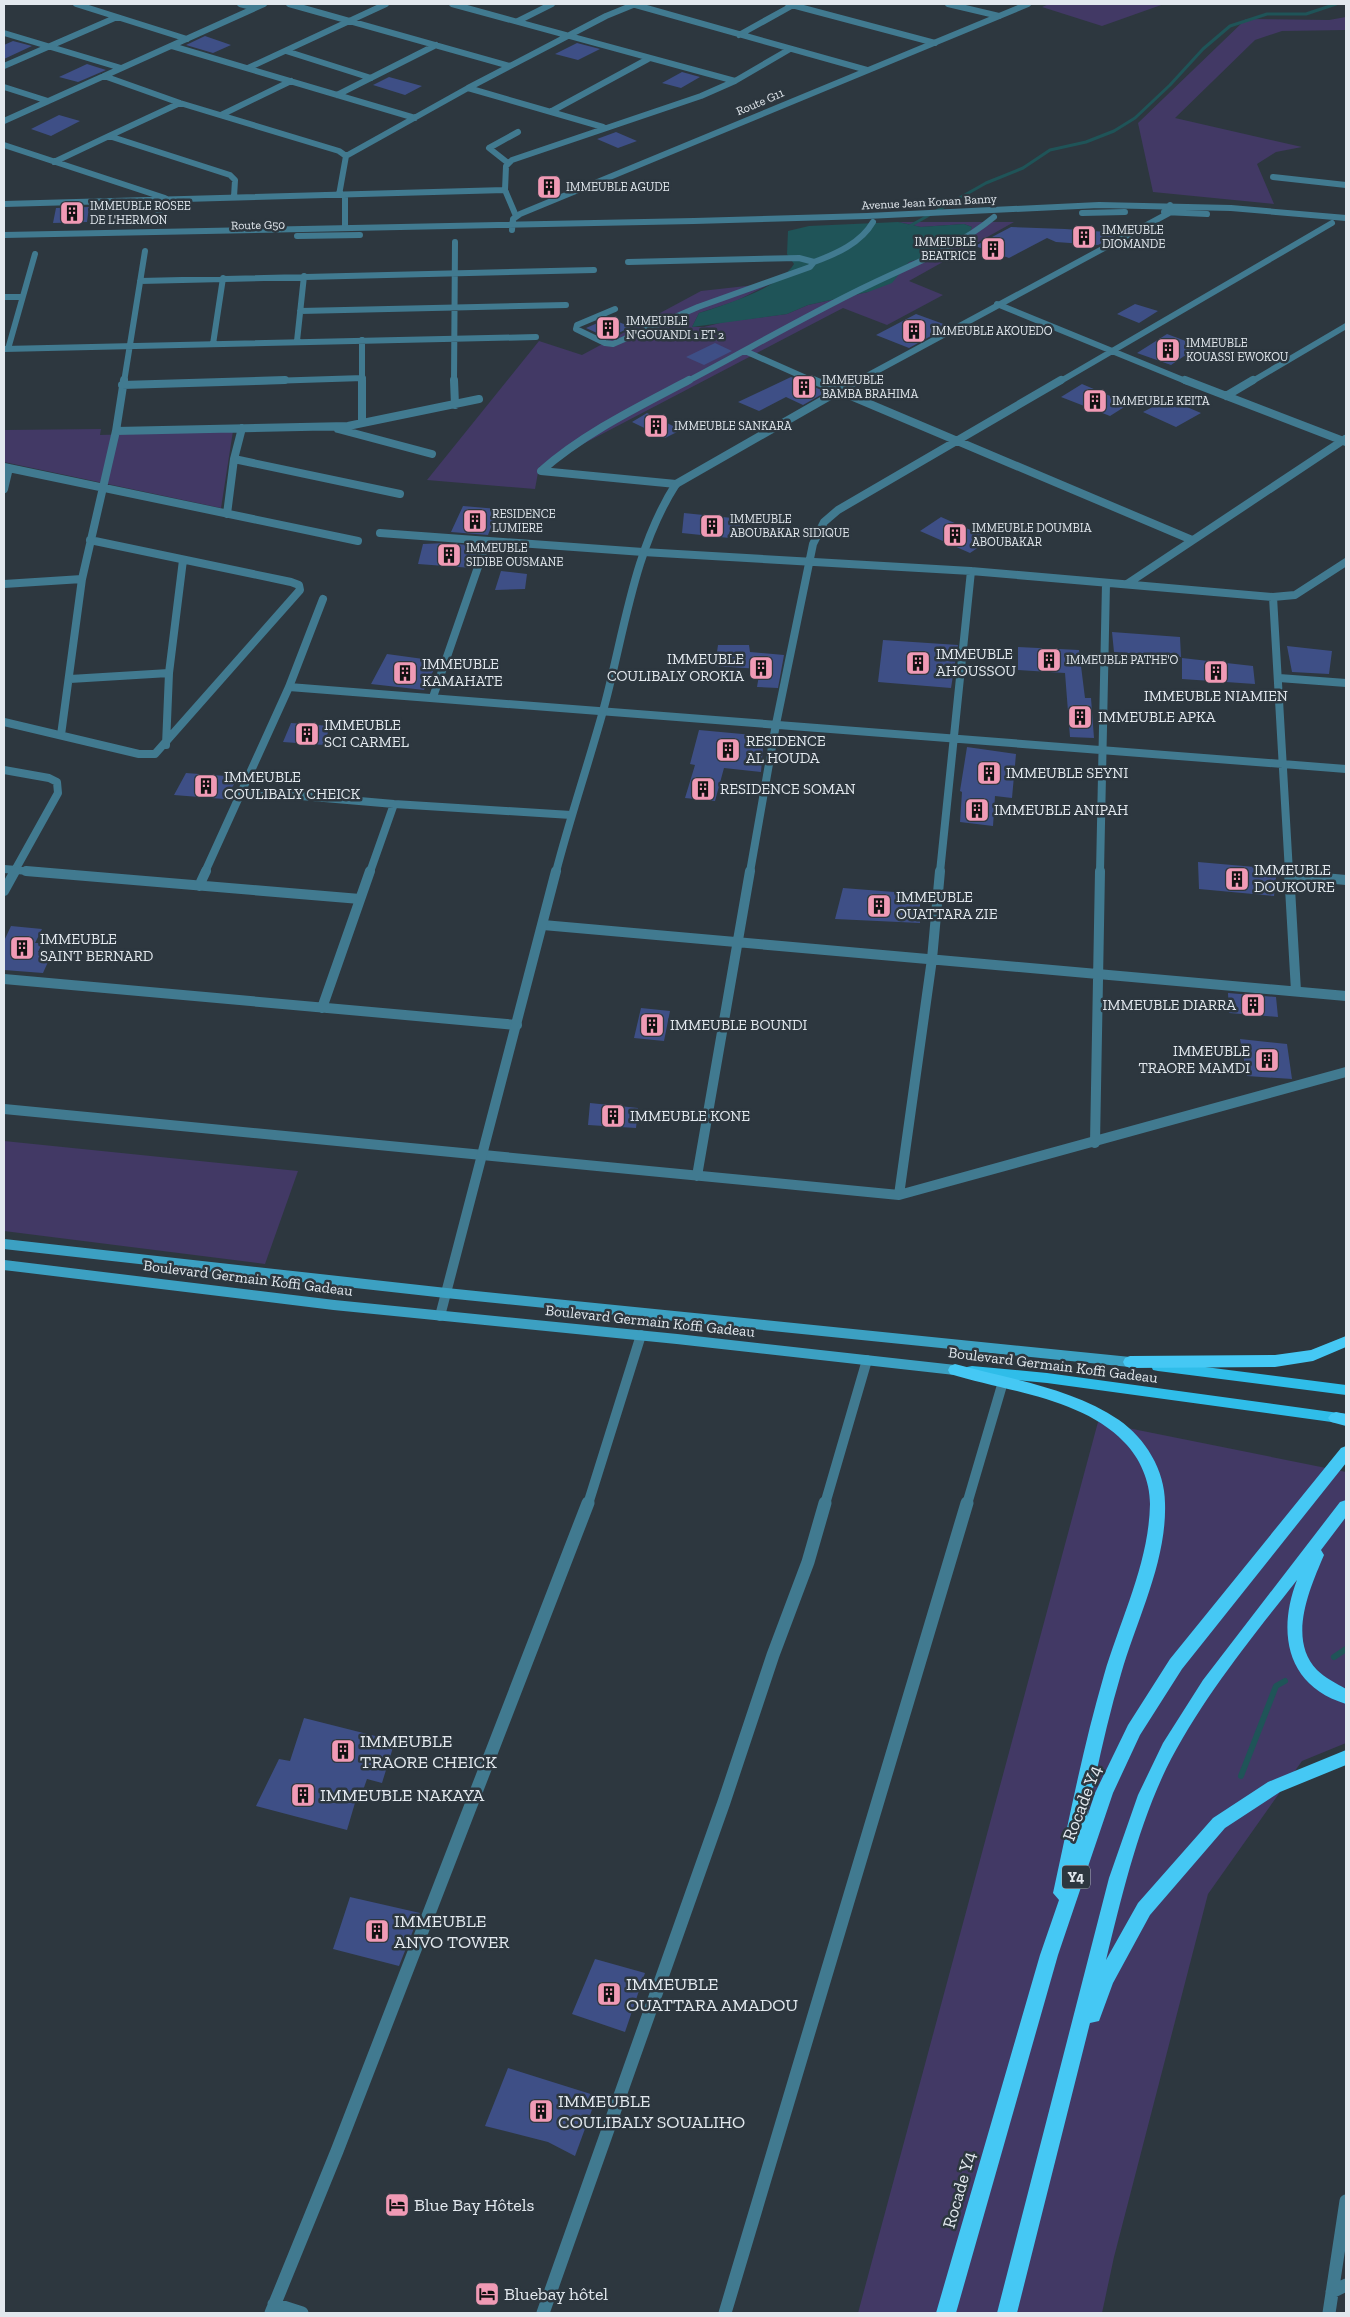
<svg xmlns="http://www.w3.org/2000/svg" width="1350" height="2317" viewBox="0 0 1350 2317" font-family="'Zilla Slab',serif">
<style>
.green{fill:#423965}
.water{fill:#1f5458}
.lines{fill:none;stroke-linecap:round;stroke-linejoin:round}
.stream-far1{stroke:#1f5458;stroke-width:3}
.stream{stroke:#1f5458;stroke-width:6}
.building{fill:#3e4f86}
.minor-far3{stroke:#417a90;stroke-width:6}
.minor-far2{stroke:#417a90;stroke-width:8}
.minor-far1{stroke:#417a90;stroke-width:10}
.minor{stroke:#417a90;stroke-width:13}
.tertiary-far2{stroke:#417a90;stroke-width:6}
.tertiary-far1{stroke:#417a90;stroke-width:8}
.tertiary{stroke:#417a90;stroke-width:10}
.secondary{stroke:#3ca0c2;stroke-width:10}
.primary{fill:#2fbde9;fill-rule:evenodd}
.trunk{fill:#45c8f4;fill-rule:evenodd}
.labels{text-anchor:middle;stroke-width:5;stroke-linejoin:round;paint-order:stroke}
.far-street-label{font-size:12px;fill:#e2e8ee;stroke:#2d373f}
.far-poi-label{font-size:12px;fill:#e2e8ee;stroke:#2d373f;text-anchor:start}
.shield{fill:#2d373f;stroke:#acb3ba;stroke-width:1}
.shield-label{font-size:14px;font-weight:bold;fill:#e2e8ee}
.poi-label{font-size:15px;fill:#e2e8ee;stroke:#2d373f;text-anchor:start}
.street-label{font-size:15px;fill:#e2e8ee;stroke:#2d373f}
.near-poi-label{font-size:18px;fill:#e2e8ee;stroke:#2d373f;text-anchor:start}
.near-street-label{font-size:18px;fill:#e2e8ee;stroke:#2d373f}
</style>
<rect width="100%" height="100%" fill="#2d373f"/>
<path class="green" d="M1049,4H1164L1102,26L1042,7Z
M1346,17V30L1282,31L1255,40L1175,118L1302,147L1276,152L1257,164L1274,204L1153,192L1138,123L1246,19L1329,20Z
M898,222H1014L909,281L943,295L887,325L843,308L539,467L535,489L427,480L539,341L582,355L701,291L772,283L736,301L699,313L692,327H704L724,322L787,314L808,305L868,292L899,273L909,262L929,256L972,227L964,224L921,227Z
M101,429L100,435L233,431L221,508L4,462V430Z
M4,1141L298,1171L265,1264L4,1231Z
M1098,1422L1346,1472V1743L1302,1761L1208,1894L1114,2257L1102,2313H858Z"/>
<path class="water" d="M898,222L921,227L964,224L972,227L968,237L929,256L909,262L892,283L868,292L808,305L787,314L692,327L699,313C726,304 778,289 794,264L787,254L788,231L809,226Z"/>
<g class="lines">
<path class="stream-far1" d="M908,227L986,183L1023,168L1050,150L1086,142L1114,131L1135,118L1170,85L1203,49L1230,26L1267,14H1306L1336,4"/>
<path class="stream" d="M1334,1657L1346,1649
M1241,1776L1276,1686L1285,1681"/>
</g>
<path class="building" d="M205,36L231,45L213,53L186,45Z
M13,41L32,46L4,59V45Z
M577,43L600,49L578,60L555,54Z
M87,64L106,70L78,82L59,77Z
M682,72L700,77L681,88L662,83Z
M389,77L422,86L405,95L373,85Z
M59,115L80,121L51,136L31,129Z
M616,132L637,141L618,148L597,139Z
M89,207L87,222L53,223L56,208Z
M1011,227L1065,229L1121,233L1098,245L1056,242L1047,238L1009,258L975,246Z
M1135,304L1158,311L1139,323L1117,314Z
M916,314L949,326L909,348L876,335Z
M609,318L631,327L608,338L586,328Z
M1167,334L1199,346L1171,365L1137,353Z
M715,343L732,351L704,365L686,357Z
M791,377L826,392L803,405L786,397L759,411L738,402Z
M1082,384L1129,404L1110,416L1061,397Z
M1168,399L1201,413L1176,427L1143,412Z
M647,413L681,430L665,438L632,422Z
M463,506L498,509L488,535L451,532Z
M684,513L742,519L739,539L682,533Z
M941,517L991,539L970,553L920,531Z
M446,543L479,546L472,568L418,564L423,544Z
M501,571L527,574L525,589L495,590Z
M1112,632L1180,637L1181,657L1114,652Z
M883,640L958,645L951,688L878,682Z
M718,645H749L750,652L784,655L778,688L757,687L760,669L715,666Z
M1287,646L1332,651L1329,674L1292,672Z
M1018,647L1079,650L1085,698H1091L1094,738L1070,737L1065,673L1018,670Z
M387,654L438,661L424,690L371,684Z
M1182,658L1253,666L1255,684L1182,679Z
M291,723L330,726L324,745L283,742Z
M699,730L764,736L761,772L724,768L715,801L685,798L695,765L690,764Z
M967,747L1016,754L1012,798L995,796L993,826L960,822L962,792L960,791Z
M186,773L239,777L224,799L174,795Z
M1198,862L1277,869L1274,896L1199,889Z
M843,888L920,894V923L835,919Z
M11,926L42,929L35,943H42L38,952L52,953L43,973L4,970V941Z
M1228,993L1276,997L1278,1017L1229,1013Z
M641,1008L670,1011L664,1041L634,1038Z
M1240,1039L1287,1044L1292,1079L1247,1076Z
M590,1103L638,1108L636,1128L588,1125Z
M304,1718L395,1741L382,1783L367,1779L361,1796H357L347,1830L256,1806L279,1759L290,1761Z
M350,1897L420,1913L399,1966L333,1949Z
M595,1959L645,1973L625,2032L572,2014Z
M508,2068L597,2096L575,2156L548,2142L485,2126Z"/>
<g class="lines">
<path class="minor-far3" d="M76,4L187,39
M240,4L255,8
M289,4L510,66
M452,4L735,81
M632,4L867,70
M788,4L935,43
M948,4L999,16
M518,21L552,4
M4,33L121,68
M739,35L795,4
M172,46L415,118
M286,51L371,78
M4,66L117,17
M248,68L386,4
M104,76L180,103L339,151L346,156
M4,87L48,101
M468,88L603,127
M337,95L436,45
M180,103L109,136L230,175L235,180L234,197
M552,111L648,59
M221,115L291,81
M4,121L264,4
M4,145L165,198L157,217
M346,156L468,88L606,16L633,5
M54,162L109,136
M508,163L489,148L518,132
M1273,177L1346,185
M339,195L346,156
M345,195V228
M4,204L505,190
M516,216L505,190L506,166L512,160L701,96L735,81L790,49
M814,262C836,254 861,243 873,222
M140,281L594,270
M4,297H21
M997,304L1188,382
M615,309L577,325L576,329L605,343L613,344L698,307L810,267L814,262L799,258L628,262
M300,311L566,305
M362,340V382
M297,341L304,276
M213,344L223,278
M4,349L536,337
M8,349L35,254
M745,351L815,382
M124,382L145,251
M241,382L363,378
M454,382L455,242
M686,382C745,351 802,318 861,289C907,266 954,250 994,217
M1059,382L1332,223
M1251,382L1346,326"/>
<path class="minor-far2" d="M362,380V423
M454,380L455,405
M813,380L1192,540
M1185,380L1346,442
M122,385L285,380
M1226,396L1253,380
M338,429L432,454
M116,431L348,426L479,399
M234,459L400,494
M4,467L358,541
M676,484L541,471C584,433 638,407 689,380
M4,489L9,468
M227,514L234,459L242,428
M380,533L643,552L971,571L1273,597
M4,584L82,579
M1127,584L1345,439
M1279,678L1346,683
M70,679L169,673
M289,687L1346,769
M433,697L487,541
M4,722L139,754H155L300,590L299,585L291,582L90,540
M61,735L82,579L116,431L124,380
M166,745L169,673L183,560
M4,770L49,778L57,782L58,793L14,872
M244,791L394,804L571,815
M4,869L41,872
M205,872L289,687L323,599
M370,872L394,804
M750,872L776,724L813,544L824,522L838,510L1061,380
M940,872L971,571
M1100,872L1106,583
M1289,872L1273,597L1295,595L1346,562"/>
<path class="minor-far1" d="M26,871L360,899
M1289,871L1296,991
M1290,875L1346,880
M199,886L206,871
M4,891L15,871
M543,925L1346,996
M4,979L517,1025
M322,1008L370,871
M4,1109L899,1195L1346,1072
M1095,1143L1100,871
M697,1176L750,871
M899,1195L932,959L940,871
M588,1504L641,1335
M825,1504L867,1360
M967,1504L1005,1375"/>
<path class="minor" d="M1332,2292L1346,2285
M274,2304L302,2313
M271,2313L337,2151L588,1503
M543,2313L724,1802L773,1655L808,1562L825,1503
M725,2313L967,1503
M1329,2313L1346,2201"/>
<path class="tertiary-far2" d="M1164,212L1207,214
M1082,213L1125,212
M512,230L513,219L520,214L1028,4
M4,235L694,221L867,216L1099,205L1231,208L1346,218
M297,236L360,235
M856,382L1169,213L1170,205"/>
<path class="tertiary-far1" d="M556,872C570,818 588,765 603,711C624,635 633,551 676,484L858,380"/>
<path class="tertiary" d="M440,1316L556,871"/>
<path class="secondary" d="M4,1244L446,1293L1130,1362
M4,1265L334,1305L677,1339L955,1370"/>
<path class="primary" d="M1158,1361L1346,1385V1395L1158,1371L1153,1370L1151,1366L1153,1362Z
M972,1366L1047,1373L1346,1414V1424L1047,1383L972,1376L967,1375L965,1371L967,1367Z"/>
<path class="trunk" d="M1346,1336V1347L1313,1361L1275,1367L1130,1368L1125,1366L1123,1362L1125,1358L1130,1356L1275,1355L1311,1350Z
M955,1364C1009,1379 1072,1388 1119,1420C1145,1438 1165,1470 1165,1503C1167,1561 1137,1619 1121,1674C1107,1721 1097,1769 1087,1817L1095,1793L1128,1725L1170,1659L1341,1448L1346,1446V1463L1182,1669L1140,1735L1113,1793L1058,1955L956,2313H936L1040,1955L1059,1900L1053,1893C1069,1820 1083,1747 1104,1675C1120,1620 1149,1563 1150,1504C1150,1481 1140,1458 1124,1442C1082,1398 1005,1391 950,1374L948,1370L950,1366Z
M1336,1412L1346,1414V1426L1331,1422L1328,1418L1331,1414Z
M1346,1500V1517L1321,1550L1324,1555C1310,1588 1287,1639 1317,1670C1325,1678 1336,1683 1346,1689V1704C1286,1686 1277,1632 1297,1580C1250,1640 1200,1701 1166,1769C1137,1830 1122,1896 1106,1960L1138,1903L1213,1818L1268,1782L1346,1750V1765L1280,1792L1225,1828L1150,1915L1113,1983L1099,2021L1090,2023L1017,2313H997L1109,1878L1138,1795L1163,1743L1203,1680L1340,1502Z"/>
</g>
<defs>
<symbol id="building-square" viewBox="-11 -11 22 22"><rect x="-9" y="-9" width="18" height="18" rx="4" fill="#f09ab5" stroke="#2d373f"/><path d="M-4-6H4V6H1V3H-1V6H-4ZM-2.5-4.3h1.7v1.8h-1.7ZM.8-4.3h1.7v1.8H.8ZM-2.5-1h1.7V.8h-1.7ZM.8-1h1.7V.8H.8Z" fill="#111"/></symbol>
<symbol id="hotel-square" viewBox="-11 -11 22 22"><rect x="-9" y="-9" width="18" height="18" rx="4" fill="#f09ab5" stroke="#2d373f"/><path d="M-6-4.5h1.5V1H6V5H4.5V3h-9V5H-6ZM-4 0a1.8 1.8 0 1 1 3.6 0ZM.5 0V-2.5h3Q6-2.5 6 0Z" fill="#111"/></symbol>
</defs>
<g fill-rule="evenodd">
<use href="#building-square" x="535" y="173" width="28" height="28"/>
<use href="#building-square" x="58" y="199" width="28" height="28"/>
<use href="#building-square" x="1070" y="223" width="28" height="28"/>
<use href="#building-square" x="979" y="235" width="28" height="28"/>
<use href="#building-square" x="594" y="314" width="28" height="28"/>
<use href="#building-square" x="900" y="317" width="28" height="28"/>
<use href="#building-square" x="1154" y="336" width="28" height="28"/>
<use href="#building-square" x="790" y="373" width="28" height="28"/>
<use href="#building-square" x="1081" y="387" width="28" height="28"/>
<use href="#building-square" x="642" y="412" width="28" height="28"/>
<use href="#building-square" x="461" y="507" width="28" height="28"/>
<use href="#building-square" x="698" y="512" width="28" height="28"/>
<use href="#building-square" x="941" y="521" width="28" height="28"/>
<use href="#building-square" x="435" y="541" width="28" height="28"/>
<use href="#building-square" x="1035" y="646" width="28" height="28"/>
<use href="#building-square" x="904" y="649" width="28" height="28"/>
<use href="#building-square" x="747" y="654" width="28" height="28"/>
<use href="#building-square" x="1202" y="658" width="28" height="28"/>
<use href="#building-square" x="391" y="659" width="28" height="28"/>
<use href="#building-square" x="1066" y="703" width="28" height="28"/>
<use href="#building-square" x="293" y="720" width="28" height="28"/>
<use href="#building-square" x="714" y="736" width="28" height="28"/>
<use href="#building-square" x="975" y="759" width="28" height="28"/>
<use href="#building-square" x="192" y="772" width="28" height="28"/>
<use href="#building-square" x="689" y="775" width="28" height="28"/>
<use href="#building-square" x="963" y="796" width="28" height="28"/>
<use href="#building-square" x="1223" y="865" width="28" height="28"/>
<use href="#building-square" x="865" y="892" width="28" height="28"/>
<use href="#building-square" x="8" y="934" width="28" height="28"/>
<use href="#building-square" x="1239" y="991" width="28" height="28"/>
<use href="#building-square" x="638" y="1011" width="28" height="28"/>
<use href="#building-square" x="1253" y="1046" width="28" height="28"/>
<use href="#building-square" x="599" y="1102" width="28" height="28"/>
<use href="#building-square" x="329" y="1737" width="28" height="28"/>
<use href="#building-square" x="289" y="1781" width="28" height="28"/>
<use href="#building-square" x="363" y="1917" width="28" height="28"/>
<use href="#building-square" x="595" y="1980" width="28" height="28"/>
<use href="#building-square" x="527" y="2097" width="28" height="28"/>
<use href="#hotel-square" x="383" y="2191" width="28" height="28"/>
<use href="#hotel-square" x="473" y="2280" width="28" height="28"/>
</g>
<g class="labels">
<g class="far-street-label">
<text transform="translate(760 102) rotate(-23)" y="4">Route G11</text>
<text transform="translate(929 202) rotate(-3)" y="4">Avenue Jean Konan Banny</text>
<text transform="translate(258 225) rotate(-1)" y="4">Route G50</text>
</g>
<g class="far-poi-label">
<text x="566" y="191">IMMEUBLE AGUDE</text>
<text x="90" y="210">IMMEUBLE ROSEE<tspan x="90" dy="14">DE L'HERMON</tspan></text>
<text x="1102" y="234">IMMEUBLE<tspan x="1102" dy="14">DIOMANDE</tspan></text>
<text x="976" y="246" text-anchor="end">IMMEUBLE<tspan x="976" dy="14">BEATRICE</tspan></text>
<text x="626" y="325">IMMEUBLE<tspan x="626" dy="14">N'GOUANDI 1 ET 2</tspan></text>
<text x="932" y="335">IMMEUBLE AKOUEDO</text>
<text x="1186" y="347">IMMEUBLE<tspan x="1186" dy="14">KOUASSI EWOKOU</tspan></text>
<text x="822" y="384">IMMEUBLE<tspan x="822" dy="14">BAMBA BRAHIMA</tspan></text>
<text x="1112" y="405">IMMEUBLE KEITA</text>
<text x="674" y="430">IMMEUBLE SANKARA</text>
<text x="492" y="518">RESIDENCE<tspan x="492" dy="14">LUMIERE</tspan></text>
<text x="730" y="523">IMMEUBLE<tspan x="730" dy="14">ABOUBAKAR SIDIQUE</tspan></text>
<text x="972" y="532">IMMEUBLE DOUMBIA<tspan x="972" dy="14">ABOUBAKAR</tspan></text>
<text x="466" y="552">IMMEUBLE<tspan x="466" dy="14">SIDIBE OUSMANE</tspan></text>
<text x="1066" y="664">IMMEUBLE PATHE'O</text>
</g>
<rect class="shield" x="1062" y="1865.5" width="28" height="23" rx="4"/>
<g class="shield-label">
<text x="1076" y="1882">Y4</text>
</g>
<g class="poi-label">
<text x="936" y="659">IMMEUBLE<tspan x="936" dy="17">AHOUSSOU</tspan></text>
<text x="744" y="664" text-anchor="end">IMMEUBLE<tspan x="744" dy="17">COULIBALY OROKIA</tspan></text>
<text x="422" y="669">IMMEUBLE<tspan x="422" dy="17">KAMAHATE</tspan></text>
<text x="1216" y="701" text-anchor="middle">IMMEUBLE NIAMIEN</text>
<text x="1098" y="722">IMMEUBLE APKA</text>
<text x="324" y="730">IMMEUBLE<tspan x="324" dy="17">SCI CARMEL</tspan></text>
<text x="746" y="746">RESIDENCE<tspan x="746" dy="17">AL HOUDA</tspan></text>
<text x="1006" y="778">IMMEUBLE SEYNI</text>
<text x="224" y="782">IMMEUBLE<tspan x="224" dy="17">COULIBALY CHEICK</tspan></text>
<text x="720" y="794">RESIDENCE SOMAN</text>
<text x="994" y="815">IMMEUBLE ANIPAH</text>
<text x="1254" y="875">IMMEUBLE<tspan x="1254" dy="17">DOUKOURE</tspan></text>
<text x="896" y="902">IMMEUBLE<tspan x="896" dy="17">OUATTARA ZIE</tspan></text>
<text x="40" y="944">IMMEUBLE<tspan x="40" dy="17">SAINT BERNARD</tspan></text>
<text x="1236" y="1010" text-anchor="end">IMMEUBLE DIARRA</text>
<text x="670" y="1030">IMMEUBLE BOUNDI</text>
<text x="1250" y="1056" text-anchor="end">IMMEUBLE<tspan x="1250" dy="17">TRAORE MAMDI</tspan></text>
<text x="630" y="1121">IMMEUBLE KONE</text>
</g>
<g class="street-label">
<text transform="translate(248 1278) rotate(7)" y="5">Boulevard Germain Koffi Gadeau</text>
<text transform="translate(650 1321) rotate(6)" y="5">Boulevard Germain Koffi Gadeau</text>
<text transform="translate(1053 1365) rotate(7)" y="5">Boulevard Germain Koffi Gadeau</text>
</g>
<g class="near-poi-label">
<text x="360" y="1747">IMMEUBLE<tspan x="360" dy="21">TRAORE CHEICK</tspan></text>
<text x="320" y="1801">IMMEUBLE NAKAYA</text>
<text x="394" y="1927">IMMEUBLE<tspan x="394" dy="21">ANVO TOWER</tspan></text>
<text x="626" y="1990">IMMEUBLE<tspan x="626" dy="21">OUATTARA AMADOU</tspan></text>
<text x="558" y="2107">IMMEUBLE<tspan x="558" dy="21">COULIBALY SOUALIHO</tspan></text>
<text x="414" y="2211">Blue Bay Hôtels</text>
<text x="504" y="2300">Bluebay hôtel</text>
</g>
<g class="near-street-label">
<text transform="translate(1082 1803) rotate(-69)" y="6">Rocade Y4</text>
<text transform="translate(959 2190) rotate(-74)" y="6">Rocade Y4</text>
</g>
</g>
<rect width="1350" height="2317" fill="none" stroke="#e2e8ee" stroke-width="10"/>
</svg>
